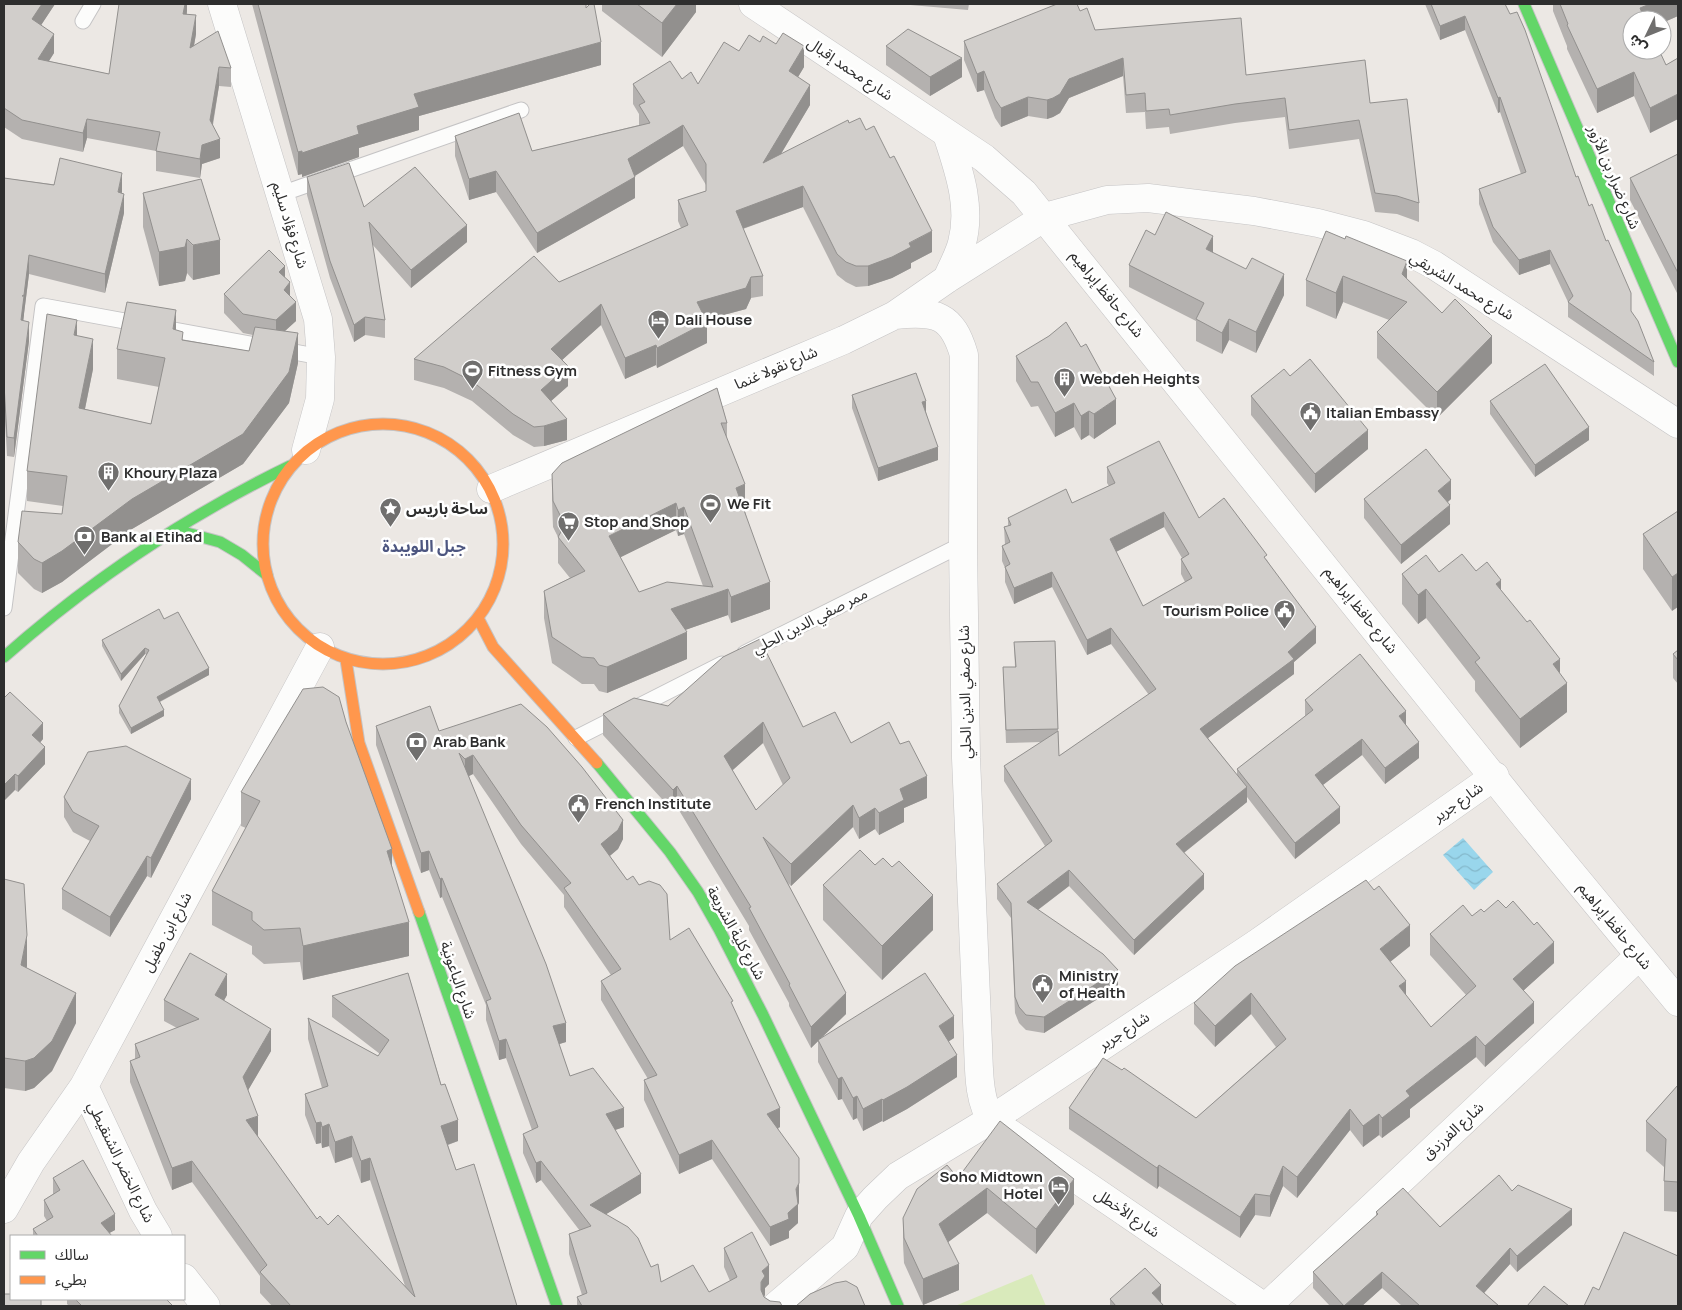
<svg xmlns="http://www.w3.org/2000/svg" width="1682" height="1310" viewBox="0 0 1682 1310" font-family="Manrope,'Noto Sans Arabic',sans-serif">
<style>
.pitch{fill:#d9eabb}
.water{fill:url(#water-waves)}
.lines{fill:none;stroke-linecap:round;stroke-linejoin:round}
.lane-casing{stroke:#c5c4c5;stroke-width:17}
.street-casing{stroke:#c5c4c5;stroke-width:29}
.fast-casing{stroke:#c5c4c5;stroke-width:13}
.slow-casing{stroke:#c5c4c5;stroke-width:13}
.lane{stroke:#fcfcfb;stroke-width:15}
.street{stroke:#fcfcfb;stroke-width:28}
.fast{stroke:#63d668;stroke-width:11}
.slow{stroke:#ff974d;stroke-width:11}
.wall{fill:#b4b1af;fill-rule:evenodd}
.shaded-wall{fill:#92908e}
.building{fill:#d1cecb;stroke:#92908e;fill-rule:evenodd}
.labels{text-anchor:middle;stroke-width:5;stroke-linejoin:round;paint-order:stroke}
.street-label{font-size:15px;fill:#2e2e2e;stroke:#fff}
.poi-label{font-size:15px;font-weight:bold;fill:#2e2e2e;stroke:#fff;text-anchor:start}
.neighbourhood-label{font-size:16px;font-weight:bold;fill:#4d5680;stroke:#fff}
</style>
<defs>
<pattern id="water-waves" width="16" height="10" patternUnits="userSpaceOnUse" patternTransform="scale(1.25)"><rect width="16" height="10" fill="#99d6ec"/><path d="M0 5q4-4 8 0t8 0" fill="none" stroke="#84b8cb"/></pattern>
</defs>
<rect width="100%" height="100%" fill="#ece8e4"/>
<path class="pitch" d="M1032,1274L1046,1306H955Z"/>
<path class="water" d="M1463,838L1493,872L1474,890L1443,855Z"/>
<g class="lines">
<defs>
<path id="lane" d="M83,21L93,4
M281,194L521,110
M4,608L43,306L321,357
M745,653L963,544
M576,738L722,664"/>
<path id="street" d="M222,4L318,319L321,357L320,399L306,450
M753,4L984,158L1024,193L1527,819L1678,1002
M947,134C958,169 972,205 962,243C959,255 952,267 947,279
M895,315C936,311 952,314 964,355L963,544L966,758L978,1045C979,1066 978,1103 992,1119C996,1123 1001,1126 1005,1130L1263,1306
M491,489L844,340L895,315L947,279L1045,217L1107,200L1148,198L1254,211L1318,223L1364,235L1411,253L1434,265L1678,424
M84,1086L143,1211L158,1236
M4,1209L31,1162L84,1086L320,647
M184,1278L206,1306
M776,1306L845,1247L859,1216L875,1198L898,1176L992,1119L1256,944L1495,776
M1267,1306L1639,956"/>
<path id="fast" d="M1524,4L1678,362
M176,530L220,542L242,555L267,575
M4,657C90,581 187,516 290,466
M597,763L670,852L698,892L719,929L763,1015L859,1216L898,1306
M419,912L557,1306"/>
<path id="slow" d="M263 544a120 120 0 1 1 240 0a120 120 0 1 1-240 0Z
M478,618L493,647L597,763
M346,660L359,743L419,912"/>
</defs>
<use href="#lane" class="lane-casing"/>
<use href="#street" class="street-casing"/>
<use href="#fast" class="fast-casing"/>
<use href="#slow" class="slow-casing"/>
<use href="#lane" class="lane"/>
<use href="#street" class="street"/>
<use href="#fast" class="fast"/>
<use href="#slow" class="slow"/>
</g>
<path class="wall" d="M4,4H55L41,25L54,53L49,61L109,74L187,4V14L196,34L194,46L231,68V87L219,86L213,125L220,158L202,164L200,178L156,171V151L87,138L83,152L22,139L4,127Z
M252,4H586V8L601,65L419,116V130L359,148V157L302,177V174L298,175Z
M602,4H696V12L662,57L602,11Z
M899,4H969L968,10Z
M1425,4H1505L1631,311L1654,362V376L1568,317V302L1550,264L1519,275L1493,242L1479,204V189L1521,174L1500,112L1498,113L1465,30L1440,40Z
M1553,4H1678V16L1662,23L1632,20L1666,65L1678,58V119L1650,133L1634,96L1597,113L1567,49V46L1553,11Z
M1080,11L1095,30L1246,75L1370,103L1419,203V222L1397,214L1375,212L1359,139L1289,149L1285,117L1235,123L1170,134L1169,127L1146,129L1145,112L1126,113L1123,76L1069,98L1060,113L1053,117L1047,119L1028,116L1001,127L995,118L984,90L977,92L964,60V41Z
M886,46L962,77L930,96L886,65Z
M739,51L804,67L798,77L810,105L781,154L849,123L932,252L911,263V268L892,278L868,286L856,287L846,282L837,275L803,207L743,229L763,276V296L751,298L746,309L706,320L707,343L657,368L656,365L625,379L601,325L562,360L568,386L551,401L567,440L544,446L534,447L513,435L472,401L444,388L414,380V359L559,282L681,228L678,221V200L706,191V185L683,146L635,176V198L537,253L496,192L469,200L455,156V136L532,151L639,125V114L633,104V84L682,79L698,84Z
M1678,154V295L1630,200V178Z
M307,177L364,207L467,242L411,288L372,244L385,320V338L365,335L354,342L330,278L307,195Z
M4,178L122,193L124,213L105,293L29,274L23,321L29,341L14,457L7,456L4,403Z
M143,193L220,274L193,280L187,273L185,281L159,286L143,227Z
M1326,231L1407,279L1492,363L1437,418L1377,358V332L1389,320L1343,302L1336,319L1306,306V280Z
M1155,235L1213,253L1284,295L1256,353L1229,340L1222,354L1196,341V321L1129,287V265Z
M285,277L296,321L285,331L298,363L289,403L243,464L132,529L62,582L42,593L34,589L18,573V542L62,514L63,506L27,501V471L77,336L93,369L85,409L151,424L159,387L117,379V349L176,330L183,340L249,351L253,335L243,333L224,313V294Z
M1016,356L1116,424L1094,439L1089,435L1081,440L1074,427L1055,437L1038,406L1031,407L1016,381Z
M1290,376L1368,449L1315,493L1251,415V396Z
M717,388L727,423V439L745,511L770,609L731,623L728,615L685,630L687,659L607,693L599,691L594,684H582L552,663L544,618V591L570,578L558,563V537L553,527L552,501V474ZM676,530L678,536L684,534L703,586L639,592L620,557Z
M852,395L926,412L938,460L878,481L852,408Z
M1490,401L1589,440L1535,477L1490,414Z
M1107,467L1199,518L1267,560L1316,643L1294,662V674L1208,738L1237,775V769L1305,717V700L1406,725L1419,758L1385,784L1362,755L1323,785L1340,823L1295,859L1247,797V802L1184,853L1204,889L1134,955L1069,886L1038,910L1118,986L1044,1033L1026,1030L1019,1023L1015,1013L1011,918L997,899V884L1045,846L1004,781V766L1042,742L1006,743L1003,667H1015L1014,642L1055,641L1059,756L1149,695L1111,644L1087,655L1052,587L1014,604L1005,582V568L1002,561V546L1005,545L1004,527L1008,526V518L1072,503L1109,486L1107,483ZM1164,527L1182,558L1181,559V574L1185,582L1143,606L1116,552Z
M1364,499H1451L1448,502L1450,524L1401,564L1364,518Z
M1678,511L1672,611L1643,569V534Z
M1476,571L1501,590L1560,674L1567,712L1520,748L1475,691V681L1426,618L1418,624L1402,604V574Z
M164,619L209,675L160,702L164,716L131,734L119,713V706L147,655L145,654L121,681L102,646V640Z
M1678,650V684L1673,678V654Z
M4,698L43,739L40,743L45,764L18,792L15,790Z
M668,706L803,727L851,743L900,744L927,798L904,808V822L879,835L875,829L859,839L853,827L791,886L788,883L846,1014L821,1038H954L948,1041L957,1077L907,1109L883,1122L882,1121L863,1131L857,1118L853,1120L842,1099L838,1100L818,1062V1041L811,1048L789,1006V1003L749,930V926L677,807L673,811L603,735V714ZM763,743L783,785L756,810L732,770Z
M346,722L392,866L409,956L303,980L300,962L264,964L252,954V946L212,925V891L246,828L241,826V792Z
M376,726L439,731L623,839L618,849L610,856L670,940L733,1007L780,1127L778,1129L799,1202L798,1205V1223L789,1231V1238L770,1246L712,1159L679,1174L644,1100V1080L648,1079L601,1000V981L611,975L564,907V895L521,844L473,774L469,776L566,1042L559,1044L570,1076L624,1127L615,1130L641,1193L606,1214L651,1267L661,1282L709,1292L730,1281L724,1267V1248L769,1284L765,1288V1295L764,1297L770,1301L782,1306H577V1297L582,1295L569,1254V1234L580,1231L541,1180L536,1183L523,1153V1134L532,1130L506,1058L499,1060L486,1020V1005L442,897L440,898L429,870L421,873L376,745Z
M64,797L191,799L151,878L147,876L110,937L62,909V889L90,841L73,832L64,817Z
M875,865L892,867L933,930L882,980L823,920V885Z
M4,879L27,966L26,968L76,1023L52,1071L34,1088L25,1091L4,1088Z
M1484,912L1554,963L1523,991L1534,1023L1485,1067L1476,1057L1410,1109V1117L1382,1138L1379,1135L1363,1147L1350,1130L1297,1198L1283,1186L1270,1217L1255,1215L1240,1238L1159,1186L1157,1189L1069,1129V1108L1196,1118L1276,1047L1251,1014L1215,1047L1194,1024V1003L1410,946L1390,962L1406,996L1431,1027L1466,995L1430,955V934Z
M408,973L458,1141L448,1145L456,1170L517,1306H272L260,1293V1276L192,1182L172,1190L130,1082V1061L135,1059V1044L177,1028L164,1021V1000L227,995L224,1000L271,1051L248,1090L258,1137L317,1219L328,1225L405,1286L370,1180L361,1183L352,1157L335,1163L329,1146L322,1148L321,1143L316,1144L305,1115V1094L322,1088L308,1039V1018L378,1056L380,1054L332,1017V996Z
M1678,1085V1212L1664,1211V1167L1646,1151V1121Z
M53,1178L115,1230L109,1233L112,1236H33V1229L47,1221L44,1216V1200L53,1194Z
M958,1178L1074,1204L1036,1254L987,1213L948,1242L959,1290L923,1305L904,1263L903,1244V1218Z
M1512,1191L1572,1225L1517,1272L1510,1264L1484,1293L1499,1306H1402L1382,1288L1362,1306H1330L1313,1288V1272L1376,1216V1212L1440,1227Z
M67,1299H166L173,1306H69L67,1304Z
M1110,1299L1161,1303L1164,1306H1110Z"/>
<path class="shaded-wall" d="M42,4H55L32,39V19Z
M185,4H187V11L183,33V14Z
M677,4H696V12L662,57V23Z
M1650,4H1678V16L1662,23V20H1640V8Z
M196,15V34L190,67V48Z
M1465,16V30L1440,40V26Z
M54,34V53L38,78V59Z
M601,42V65L419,116V130L359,148V157L302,177V153L357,126L414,94Z
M804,46V67L789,92V71Z
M962,58V77L930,96V77Z
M1123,58V76L1069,98L1060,113L1053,117L1047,119V100L1069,79Z
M219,67V86L210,139V120Z
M984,71V90L977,92V74Z
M1634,72V96L1597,113V89Z
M810,85V105L763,184V163Z
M1678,94V119L1650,133V108Z
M1028,97V116L1001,127V108Z
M1500,97V112L1498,113V98Z
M87,119V138L83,152V133Z
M683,125V146L628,180V159Z
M220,139V158L202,164L200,178V159L202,145Z
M302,151V174L298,175V152Z
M496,171V192L469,200V179Z
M122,173V192L118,211V192Z
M635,177V198L537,253V233Z
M803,186V207L736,231V211Z
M124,194V213L105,293V274Z
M467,225V242L411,288V270Z
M932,231V252L911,263V268L892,278L868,286V266Z
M1213,236V257L1206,249Z
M187,239V273L185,281L159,286V252Z
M220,240V274L193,280V245Z
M1550,250V264L1519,275V260Z
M29,255V274L24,314V295Z
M1407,261V288L1402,274Z
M285,266V285L279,272Z
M1284,274V295L1256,353V332Z
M1343,276V302L1336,319V293Z
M751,277V298L746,309L697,322V302Z
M290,282V301L284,290Z
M24,296V315L21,339V320Z
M296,302V321L276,339V320Z
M601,304V325L551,370V349Z
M176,310V340L173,329Z
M365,317V335L354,342V325Z
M1229,319V340L1222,354V333Z
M77,320V350L74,335Z
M29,322V341L14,457V438Z
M707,322V343L657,368V348Z
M298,333V363L289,403L243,464L132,529L62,582L42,593V563Z
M1492,336V363L1437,418V392Z
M93,339V369L79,438V408Z
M656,345V365L625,379V358Z
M568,366V386L541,410V390Z
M1116,399V424L1094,439V414Z
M926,401V414L922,402Z
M1074,403V427L1055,437V413Z
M1089,411V435L1081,440V416Z
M567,419V440L544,446V426Z
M1589,427V440L1535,477V465Z
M1368,430V449L1315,493V474Z
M938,447V460L878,481V468Z
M1451,480V499L1438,510V491Z
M745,484V511L736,488Z
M676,503V530L609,563V536Z
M1450,505V524L1401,564V545Z
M684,507V534L678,536V510Z
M1164,512V527L1110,555V539Z
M1052,572V587L1014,604V588Z
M1678,573V607L1672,611V577Z
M1501,580V609L1496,584Z
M770,582V609L731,623V597Z
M728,589V615L671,635V609Z
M1426,589V618L1418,624V595Z
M1316,627V643L1294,662V674L1200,744V729Z
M1111,628V644L1087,655V640Z
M687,632V659L607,693V667Z
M145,648V654L121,681V674Z
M1560,659V688L1567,683V712L1520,748V719L1553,664Z
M209,668V675L157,703V697Z
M164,710V716L131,734V728Z
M1406,711V728L1399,716Z
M763,722V743L724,778V756Z
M43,723V739L32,751V735Z
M1362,739V755L1315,791V775Z
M1419,742V758L1385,784V768Z
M45,747V764L18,792V776Z
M473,755V774L465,778V759Z
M15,774V790L4,801V785Z
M927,776V798L904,808V822L879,835V813L900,789Z
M191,779V799L151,878V858Z
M677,786V807L673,811V790Z
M1247,787V802L1176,859V844Z
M853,805V827L791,886V864Z
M1340,807V823L1295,859V843Z
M875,808V829L859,839V818Z
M623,820V839L618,849L601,863V844Z
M392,849V883L387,851Z
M429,851V870L421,873V853Z
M147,856V876L110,937V917Z
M1069,870V886L1027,918V902Z
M1204,874V889L1134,955V940Z
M442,878V897L440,898V879Z
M933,895V930L882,980V946Z
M409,922V956L303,980V946Z
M1410,925V946L1380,970V949Z
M27,935V966L21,996V965Z
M1554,942V963L1513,1000V979Z
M1118,970V986L1044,1033V1017Z
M227,974V995L215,1017V995Z
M1406,981V1002L1399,986Z
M76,993V1023L52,1071L34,1088L25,1091V1061Z
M846,993V1014L811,1048V1027Z
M1251,993V1014L1215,1047V1026Z
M1534,1002V1023L1485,1067V1046Z
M954,1016V1038L939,1048V1026Z
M566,1023V1042L553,1046V1026Z
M271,1029V1051L243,1099V1077Z
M1476,1036V1057L1410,1109V1117L1382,1138V1118L1406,1091Z
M506,1039V1058L499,1060V1041Z
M957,1055V1077L907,1109L883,1122V1100Z
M842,1077V1099L838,1100V1079Z
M857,1096V1118L853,1120V1098Z
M882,1099V1121L863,1131V1109Z
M624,1108V1127L606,1133V1114Z
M780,1108V1127L767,1133V1114Z
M1350,1109V1130L1297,1198V1177Z
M1379,1114V1135L1363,1147V1126Z
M258,1116V1137L246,1120Z
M458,1120V1141L441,1147V1126Z
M321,1122V1143L316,1144V1123Z
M329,1124V1146L322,1148V1127Z
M352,1136V1157L335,1163V1142Z
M712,1140V1159L679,1174V1155Z
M370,1158V1180L361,1183V1161Z
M192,1161V1182L172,1190V1168Z
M541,1161V1180L536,1183V1163Z
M1159,1165V1186L1157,1189V1168Z
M1283,1166V1186L1270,1217V1196Z
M641,1174V1193L590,1224V1205Z
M1074,1179V1204L1036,1254V1229Z
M799,1183V1202L798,1205V1223L789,1231V1238L770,1246V1227L788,1213L796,1189Z
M987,1188V1213L939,1249V1224Z
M1255,1194V1215L1240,1238V1217Z
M1572,1209V1225L1517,1272V1256Z
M115,1214V1230L104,1236L101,1223Z
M1510,1248V1264L1476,1302V1286Z
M959,1264V1290L923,1305V1279Z
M769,1265V1284L765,1288V1295L761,1301V1290L762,1271Z
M1382,1272V1288L1362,1306H1344Z
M1161,1285V1303L1152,1293Z"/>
<path class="building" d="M4,4H42L32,19L54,34L38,59L109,74L119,4H185L183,14L196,15L190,48L218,31L231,68L219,67L210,120L220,139L202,145L200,159L156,151L160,132L87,119L83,133L22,120L4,108Z
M258,4H586V8L590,4H594L601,42L414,94L419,107L357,126L359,134L302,153V151L298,152Z
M637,4H677L662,23Z
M1057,4H1077L1080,11L1087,8L1095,30L1241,18L1246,75L1365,60L1370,103L1407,99L1419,203L1397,196L1375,193L1359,120L1289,130L1285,98L1235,104L1170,115L1169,109L1146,111L1145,93L1126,95L1123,58L1069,79L1060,94L1053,98L1047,100L1028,97L1001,108L995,99L984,71L977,74L964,41Z
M1431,4H1505L1510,14L1517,12L1525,30L1576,177L1578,176L1589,206L1592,204L1606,241L1608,240L1631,293V311L1638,321L1654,362L1568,302L1573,296L1550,250L1519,260L1493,227L1479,189L1526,172L1500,97L1498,98L1465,16L1440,26Z
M1560,4H1650L1640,8L1645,20H1632V50H1659L1666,65L1678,58V94L1650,108L1634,72L1597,89L1567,25L1568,24Z
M908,29L962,58L930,77L886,46Z
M783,33L804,46L789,71L810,85L763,163L848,120L849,123L860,118L866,130L874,126L890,158L894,156L932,231L909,243L911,247L892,257L868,266H856L846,262L837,254L803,186L736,211L763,276L751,277L746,288L697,302L707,322L657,348L656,345L625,358L601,304L551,349L568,366L541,390L567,419L544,426L534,427L513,414L472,381L444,367L414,359L534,256L559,282L688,225L678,200L706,191V164L683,125L628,159L635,177L537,233L496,171L469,179L455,136L519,113L532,151L650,123L639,105L645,102L633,84L670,61L682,79L691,72L698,84L724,42L739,51L749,35L760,42L763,36L776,44Z
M1678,154V273L1630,178Z
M60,158L122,173L118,192L124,194L105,274L29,255L24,295L22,296H24L21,320L29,322L14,438L7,437L4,384V178L54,185Z
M349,163L364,207L415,167L467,225L411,270L369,222L385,320L365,317L354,325L330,261L307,177Z
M201,179L220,240L193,245L187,239L185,247L159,252L143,193Z
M1166,212L1213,236L1206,249L1246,269L1252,258L1284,274L1256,332L1229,319L1222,333L1196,319L1204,303L1129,265L1146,230L1155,235Z
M1326,231L1345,239L1346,236L1407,261L1402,274L1442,313L1455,299L1492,336L1437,392L1377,332L1407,302L1343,276L1336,293L1306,280Z
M269,250L285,266L279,272L290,282L284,290L296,302L276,320L243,314L224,294Z
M127,302L176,310L173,329L183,332L182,340L249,351L255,327L298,333L289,372L243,434L132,499L62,551L42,563L34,559L18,542L22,511L62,514L67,476L27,471L47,314L77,320L74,335L93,339L79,408L151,424L165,358L117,349Z
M1066,322L1081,347L1086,344L1116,399L1094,414L1089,411L1081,416L1074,403L1055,413L1038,382H1031L1016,356L1049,336Z
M1310,359L1368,430L1315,474L1251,396L1284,369L1290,376Z
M1545,364L1589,427L1535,465L1490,401Z
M916,373L926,401L922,402L938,447L878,468L852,395Z
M717,388L727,423H721L745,484L736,488L770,582L731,597L728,589L671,609L687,632L607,667L599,665L594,658L582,657L552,637L544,591L585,571L558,537L565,525L553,501L552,474L562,463ZM676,503L678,510L684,507L713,587L667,582L639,592L609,536Z
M1159,441L1199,518L1224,498L1267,555L1264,557L1316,627L1288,652L1294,659L1200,729L1247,787L1176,844L1204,874L1134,940L1069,870L1027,902L1103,954L1118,970L1044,1017L1026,1015L1019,1007L1015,997L1011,903L997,884L1052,841L1004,766L1058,731L1059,756L1156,689L1111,628L1087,640L1052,572L1014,588L1005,567L1010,564L1002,546L1010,542L1004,527L1011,525L1008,518L1066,489L1072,503L1115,483L1107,467ZM1164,512L1189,554L1181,559L1192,578L1143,606L1110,539Z
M1426,449L1451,480L1438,491L1450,505L1401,545L1364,499Z
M1678,511V573L1672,577L1643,534Z
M1462,554L1476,571L1487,562L1501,580L1496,584L1527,622L1530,620L1560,659L1553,664L1567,683L1520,719L1475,662L1480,658L1426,589L1418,595L1402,574L1426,555L1439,572Z
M159,609L164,619L178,612L209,668L157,697L164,710L131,728L119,706L149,650L145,648L121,674L102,640Z
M760,639L803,727L835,712L851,743L889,722L900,744L909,741L927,776L900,789L904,800L879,813L875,808L859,818L853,805L791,864L763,837L846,993L811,1027L789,985L790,984L749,908L751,907L677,786L673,790L603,714L634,698L668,706L723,657ZM763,722L790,778L756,810L724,756Z
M1055,641L1058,729L1006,730L1003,667H1016L1014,642Z
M1678,650V660L1673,654Z
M1360,654L1406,711L1399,716L1419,742L1385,768L1362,739L1315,775L1340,807L1295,843L1237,769L1313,710L1305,700Z
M323,687L339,697L346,722L392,849L387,851L409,922L303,946L300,928L264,930L252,920V912L212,891L260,801L241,792L303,689Z
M10,692L43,723L32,735L45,747L18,776L15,774L4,785V698Z
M521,704L547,727L582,767L623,820L618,830L601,844L627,880L633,876L639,885L649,881L660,885L667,894L670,940L689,928L733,1001L731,1002L780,1108L767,1114L799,1158V1183L796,1189L798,1204L788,1213L789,1219L770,1227L712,1140L679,1155L644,1080L657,1075L601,981L621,969L564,888L571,883L521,825L473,755L465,759L459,753L546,964L566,1023L553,1026L570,1076L593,1068L624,1108L606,1114L641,1174L590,1205L628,1227L638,1238L651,1267L658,1264L661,1282L693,1265L709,1292L737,1277L724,1248L752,1232L769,1265L762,1271L765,1276L761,1282V1290L764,1297L770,1301L780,1302L782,1306H582L577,1297L587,1293L569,1234L591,1226L541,1161L536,1163L523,1134L538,1127L506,1039L499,1041L486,1001L491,999L442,878L440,879L429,851L421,853L376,726L430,706L439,731Z
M126,746L191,779L151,858L147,856L110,917L62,889L99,826L73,812L64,797L88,752Z
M860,850L875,865L883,858L892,867L899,861L933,895L882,946L823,885Z
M4,879L24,884L27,935L21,965L76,993L52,1041L34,1058L25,1061L4,1058Z
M1366,880L1374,890L1379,886L1410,925L1380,949L1406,981L1399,986L1431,1027L1476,986L1430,934L1463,905L1472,916L1481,909L1484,912L1498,900L1506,908L1513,901L1534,925L1537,922L1554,942L1513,979L1534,1002L1485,1046L1476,1036L1406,1091L1410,1096L1382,1118L1379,1114L1363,1126L1350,1109L1297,1177L1283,1166L1270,1196L1255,1194L1240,1217L1159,1165L1157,1168L1069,1108L1103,1058L1122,1070L1124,1068L1196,1118L1286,1039L1251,993L1215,1026L1194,1003L1235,966Z
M190,953L227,974L215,995L271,1029L243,1077L258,1116L246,1120L317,1219L320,1216L328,1225L338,1215L415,1297L370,1158L361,1161L352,1136L335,1142L329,1124L322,1127L321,1122L316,1123L305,1094L328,1086L308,1018L378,1056L389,1040L332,996L408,973L441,1085L445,1084L458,1120L441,1126L456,1170L474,1164L517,1306H291L260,1272L267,1265L192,1161L172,1168L130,1061L140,1057L135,1044L199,1019L164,1000Z
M925,973L954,1016L939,1026L957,1055L907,1087L883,1100L882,1099L863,1109L857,1096L853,1098L842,1077L838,1079L818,1040Z
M1678,1085V1182L1664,1181L1666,1139L1646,1121Z
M1000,1121L1074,1179L1036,1229L987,1188L939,1224L959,1264L923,1279L904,1238L903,1218L917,1189L947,1165L958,1178Z
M83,1160L115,1214L101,1223L112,1236H38L33,1229L53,1217L44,1200L60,1190L53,1178Z
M1499,1175L1512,1191L1518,1185L1572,1209L1517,1256L1510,1248L1476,1286L1499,1306H1420L1382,1272L1344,1306L1313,1272L1378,1214L1376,1212L1403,1188L1440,1227Z
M1624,1232L1678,1256V1306H1584L1593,1287L1599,1290Z
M1145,1268L1161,1285L1152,1293L1164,1306H1116L1110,1299Z
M846,1281L857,1287L865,1306H796L810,1294L835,1283Z
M1544,1286L1569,1306H1527Z
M4,1294H11V1299H41V1306H4Z
M75,1299H166L173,1306H82Z"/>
<defs>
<symbol id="hotel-pin" viewBox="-11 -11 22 30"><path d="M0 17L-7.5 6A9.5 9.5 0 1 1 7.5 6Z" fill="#706f6e" stroke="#fff"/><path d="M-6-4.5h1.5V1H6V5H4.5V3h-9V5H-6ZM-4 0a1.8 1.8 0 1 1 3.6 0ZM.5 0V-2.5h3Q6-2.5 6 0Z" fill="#fff"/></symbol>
<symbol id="stadium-pin" viewBox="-11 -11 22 30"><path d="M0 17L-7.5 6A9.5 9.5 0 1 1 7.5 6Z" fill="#706f6e" stroke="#fff"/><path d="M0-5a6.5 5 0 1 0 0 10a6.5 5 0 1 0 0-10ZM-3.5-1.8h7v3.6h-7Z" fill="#fff"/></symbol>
<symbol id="building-pin" viewBox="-11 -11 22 30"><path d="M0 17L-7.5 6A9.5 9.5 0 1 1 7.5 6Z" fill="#706f6e" stroke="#fff"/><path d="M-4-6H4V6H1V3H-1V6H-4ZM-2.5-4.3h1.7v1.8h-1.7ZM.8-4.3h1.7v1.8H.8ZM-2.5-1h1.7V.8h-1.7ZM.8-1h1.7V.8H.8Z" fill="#fff"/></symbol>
<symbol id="civic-pin" viewBox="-11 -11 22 30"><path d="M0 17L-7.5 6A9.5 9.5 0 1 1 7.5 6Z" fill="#706f6e" stroke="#fff"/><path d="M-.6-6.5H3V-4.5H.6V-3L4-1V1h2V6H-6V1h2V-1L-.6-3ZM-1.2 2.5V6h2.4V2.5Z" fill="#fff"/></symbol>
<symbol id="sight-pin" viewBox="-11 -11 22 30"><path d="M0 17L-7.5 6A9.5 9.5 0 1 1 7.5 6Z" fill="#706f6e" stroke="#fff"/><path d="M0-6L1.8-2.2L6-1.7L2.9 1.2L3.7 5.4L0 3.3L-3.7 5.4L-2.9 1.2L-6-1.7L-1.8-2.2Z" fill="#fff"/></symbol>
<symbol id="supermarket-pin" viewBox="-11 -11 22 30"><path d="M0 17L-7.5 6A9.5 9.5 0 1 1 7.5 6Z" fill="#706f6e" stroke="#fff"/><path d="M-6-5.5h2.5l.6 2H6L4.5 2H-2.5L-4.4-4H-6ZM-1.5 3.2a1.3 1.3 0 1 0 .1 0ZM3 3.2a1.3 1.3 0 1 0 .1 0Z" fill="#fff"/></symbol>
<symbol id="bank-pin" viewBox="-11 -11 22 30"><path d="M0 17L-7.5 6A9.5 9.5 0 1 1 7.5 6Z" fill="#706f6e" stroke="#fff"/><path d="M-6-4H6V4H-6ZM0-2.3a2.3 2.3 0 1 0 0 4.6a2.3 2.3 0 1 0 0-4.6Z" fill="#fff"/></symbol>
</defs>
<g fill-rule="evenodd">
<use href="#hotel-pin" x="646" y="308" width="25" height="34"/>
<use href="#stadium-pin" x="460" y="358" width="25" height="34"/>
<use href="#building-pin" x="1052" y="366" width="25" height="34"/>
<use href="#civic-pin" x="1298" y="400" width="25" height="34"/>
<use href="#building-pin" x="96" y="460" width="25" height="34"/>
<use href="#stadium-pin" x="698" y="492" width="25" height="34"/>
<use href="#sight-pin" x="378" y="496" width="25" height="34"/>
<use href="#supermarket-pin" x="556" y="510" width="25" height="34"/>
<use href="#bank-pin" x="72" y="524" width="25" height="34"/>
<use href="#civic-pin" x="1272" y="598" width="25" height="34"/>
<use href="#bank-pin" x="404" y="730" width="25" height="34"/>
<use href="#civic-pin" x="566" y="792" width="25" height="34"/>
<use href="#civic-pin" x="1030" y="972" width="25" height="34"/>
<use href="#hotel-pin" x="1046" y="1174" width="25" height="34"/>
</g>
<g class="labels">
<g class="street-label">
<text transform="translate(850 69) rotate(34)" y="5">شارع محمد إقبال</text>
<text transform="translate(1614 177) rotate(67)" y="5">شارع ضرار بن الأزور</text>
<text transform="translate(290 225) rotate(73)" y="5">شارع فؤاد سليم</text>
<text transform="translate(1462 286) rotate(31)" y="5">شارع محمد الشريقي</text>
<text transform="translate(1107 294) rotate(51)" y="5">شارع حافظ إبراهيم</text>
<text transform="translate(776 368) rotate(-23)" y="5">شارع نقولا غنما</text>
<text transform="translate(1361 610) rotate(51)" y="5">شارع حافظ إبراهيم</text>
<text transform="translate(810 621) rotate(-27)" y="5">ممر صفي الدين الحلي</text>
<text transform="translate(965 692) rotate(-91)" y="5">شارع صفي الدين الحلي</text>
<text transform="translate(1458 802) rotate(-35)" y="5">شارع جرير</text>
<text transform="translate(1615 926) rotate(51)" y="5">شارع حافظ إبراهيم</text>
<text transform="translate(167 932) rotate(-62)" y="5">شارع ابن طفيل</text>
<text transform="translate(736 933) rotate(61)" y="5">شارع كلية الشريعة</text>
<text transform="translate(458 980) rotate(71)" y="5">شارع الباعونية</text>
<text transform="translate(1124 1031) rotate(-33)" y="5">شارع جرير</text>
<text transform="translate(1453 1131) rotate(-43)" y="5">شارع الفرزدق</text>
<text transform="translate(121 1162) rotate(64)" y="5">شارع الخضر الشنقيطي</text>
<text transform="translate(1127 1213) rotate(34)" y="5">شارع الأخطل</text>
</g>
<g class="poi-label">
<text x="675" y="325">Dali House</text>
<text x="488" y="376">Fitness Gym</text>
<text x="1080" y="384">Webdeh Heights</text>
<text x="1326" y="418">Italian Embassy</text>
<text x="124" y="478">Khoury Plaza</text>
<text x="727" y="509">We Fit</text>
<text x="406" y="514">ساحة باريس</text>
<text x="584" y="527">Stop and Shop</text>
<text x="101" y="542">Bank al Etihad</text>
<text x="1269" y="616" text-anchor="end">Tourism Police</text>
<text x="433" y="747">Arab Bank</text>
<text x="595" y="809">French Institute</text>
<text x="1059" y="981">Ministry<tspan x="1059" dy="17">of Health</tspan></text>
<text x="1043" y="1182" text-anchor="end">Soho Midtown<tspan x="1043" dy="17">Hotel</tspan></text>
</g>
<g class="neighbourhood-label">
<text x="424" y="552">جبل اللويبدة</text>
</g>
</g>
<rect width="1682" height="1310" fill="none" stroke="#2e2e2e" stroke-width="10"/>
<rect x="10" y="1235" width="175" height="65" fill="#ffffff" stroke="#ababab"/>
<rect x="20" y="1251" width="25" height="8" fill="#63d668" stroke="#ababab"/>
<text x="55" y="1260" font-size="15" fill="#2e2e2e">سالك</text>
<rect x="20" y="1276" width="25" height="8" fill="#ff974d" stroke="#ababab"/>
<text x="55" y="1285" font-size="15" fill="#2e2e2e">بطيء</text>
<g transform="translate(1647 35) rotate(227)"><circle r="24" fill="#ffffff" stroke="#ababab"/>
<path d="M0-4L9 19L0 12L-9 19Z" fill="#706f6e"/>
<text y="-8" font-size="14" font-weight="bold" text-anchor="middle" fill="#2e2e2e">ش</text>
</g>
</svg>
